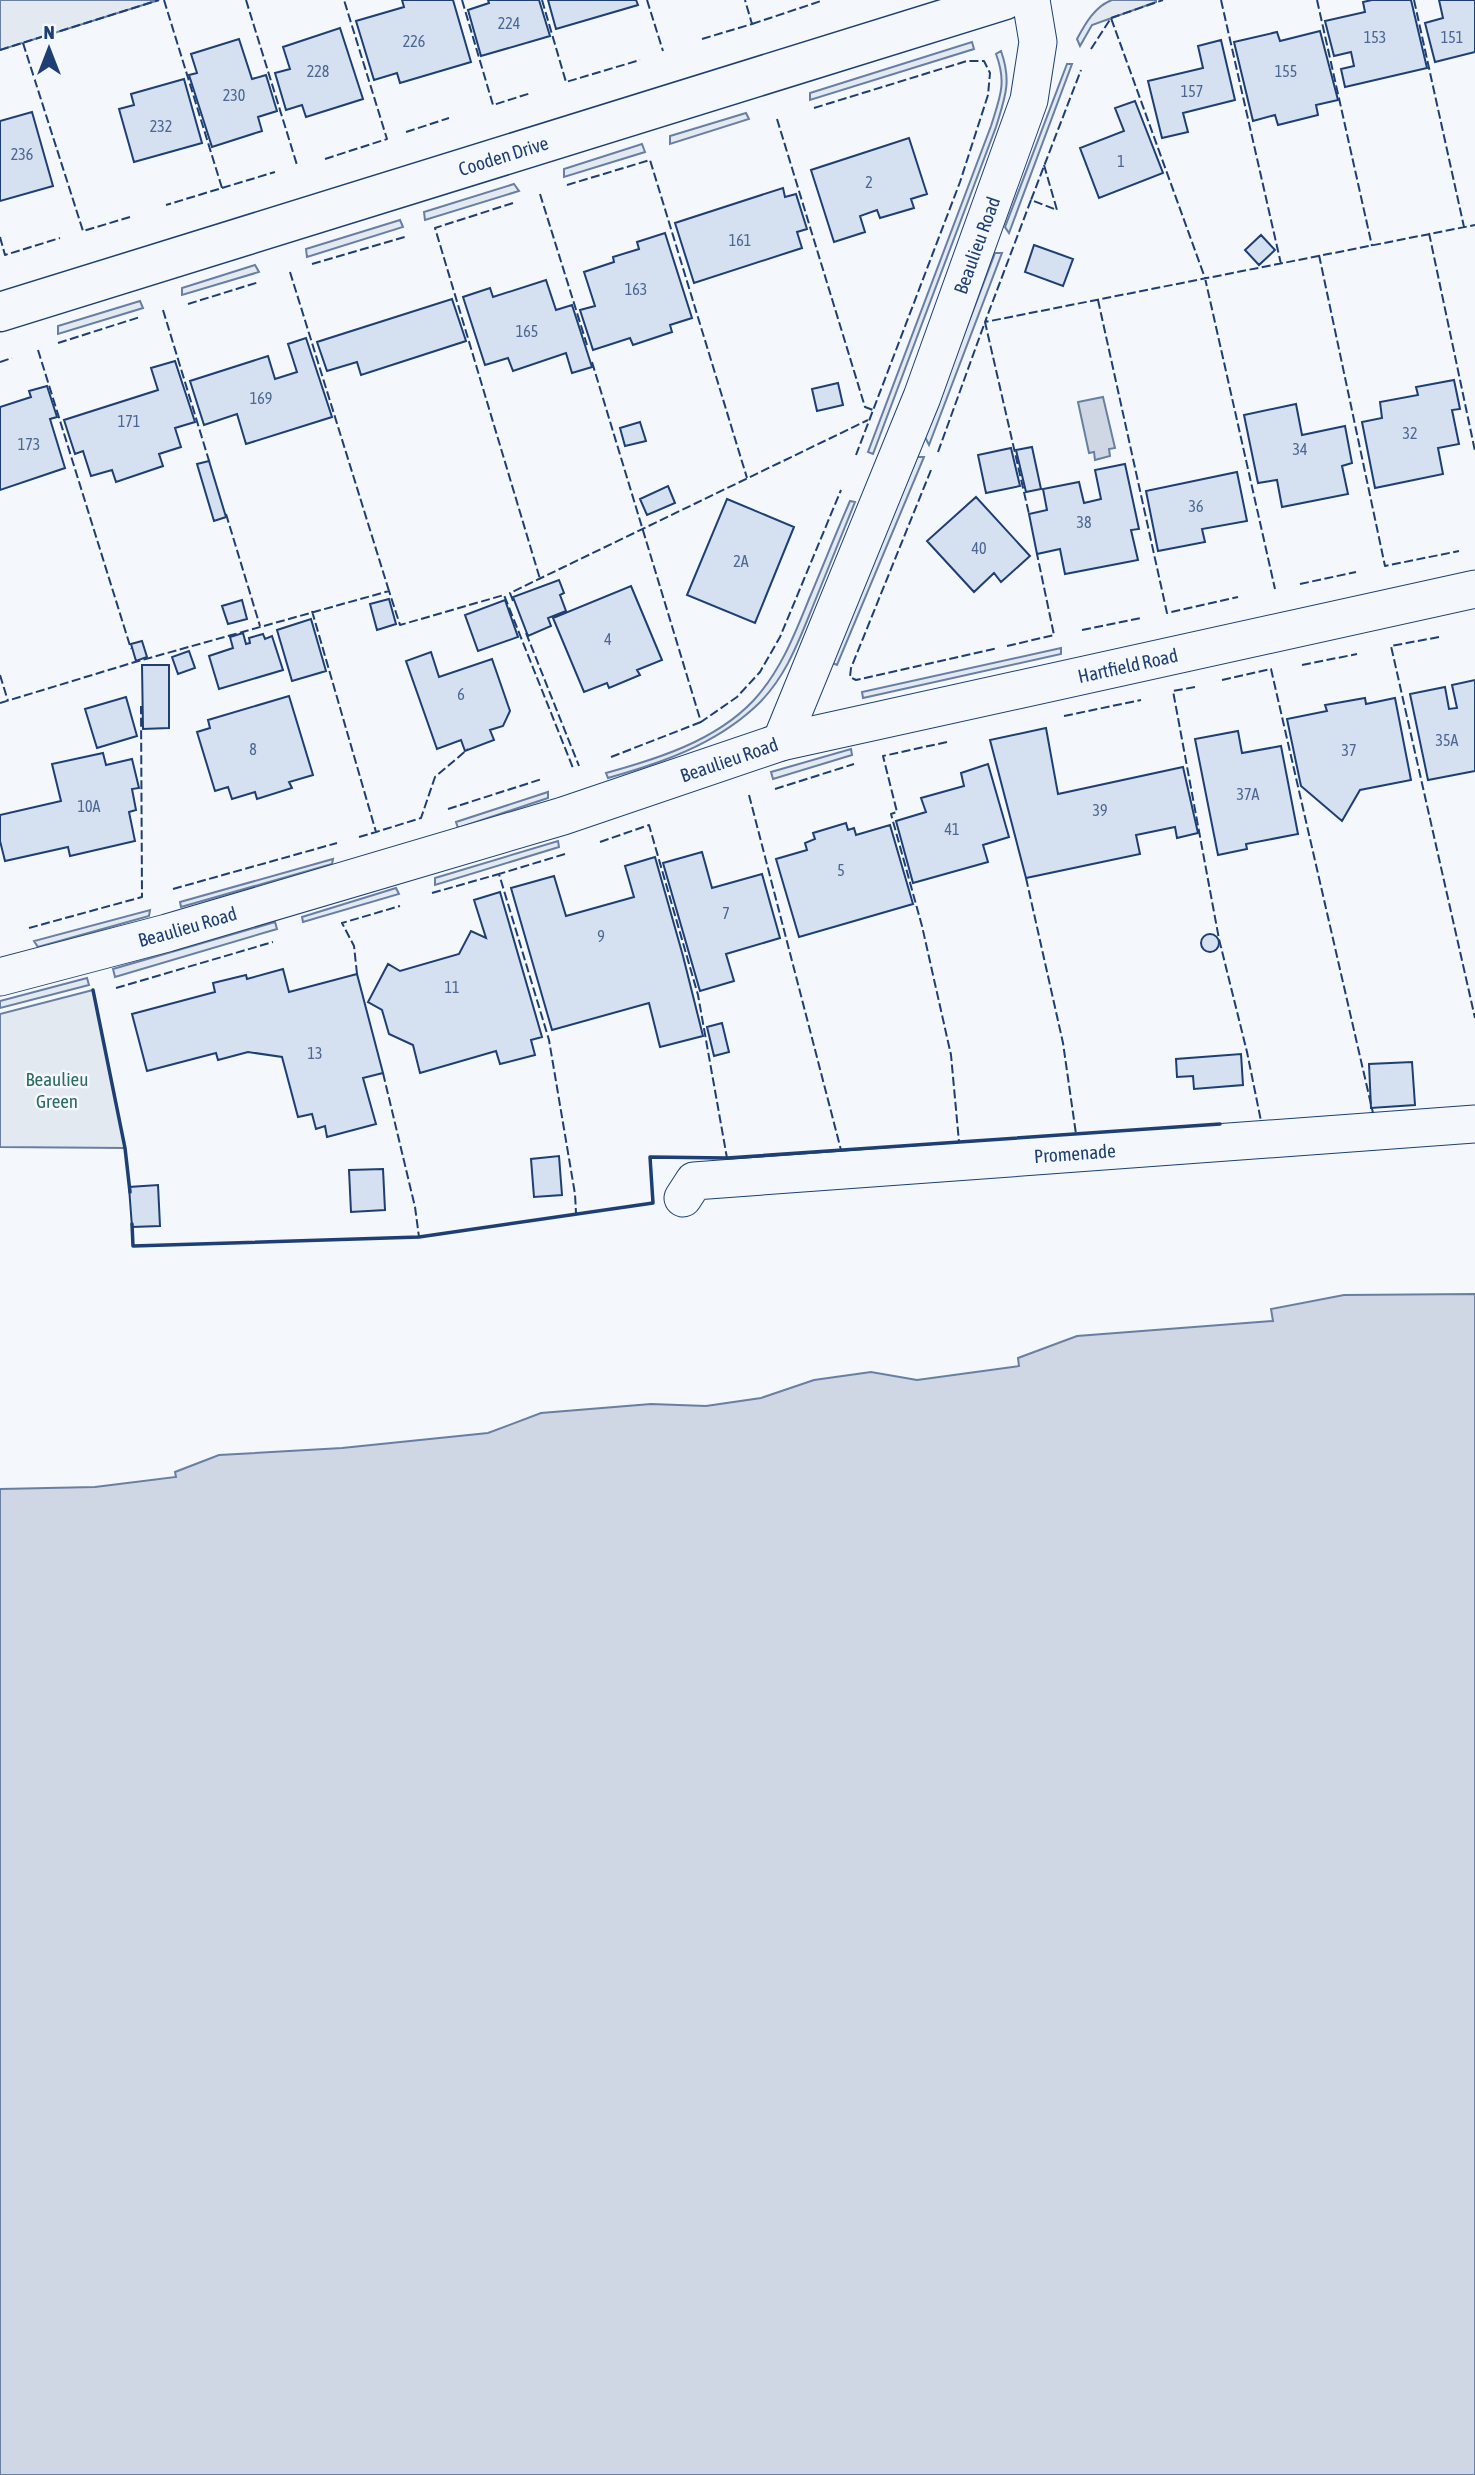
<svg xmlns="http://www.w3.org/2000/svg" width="1475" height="2475" viewBox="0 0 1475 2475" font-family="'Asap Condensed',sans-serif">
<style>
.green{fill:#e3e9f0;stroke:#687fa3;stroke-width:2}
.water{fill:#cfd7e4;stroke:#687fa3;stroke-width:2}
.building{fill:#d5e0f0;stroke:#1d3f73;stroke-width:2}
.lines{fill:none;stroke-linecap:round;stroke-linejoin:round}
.street-casing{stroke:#1d3f73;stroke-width:39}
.secondary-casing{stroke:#1d3f73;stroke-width:41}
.street{stroke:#f4f7fb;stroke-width:37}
.secondary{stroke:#f4f7fb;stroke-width:38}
.fence{stroke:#1d3f73;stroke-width:2;stroke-dasharray:9 3.5;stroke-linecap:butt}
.wall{stroke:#1d3f73;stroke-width:3.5}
.labels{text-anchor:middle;stroke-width:5;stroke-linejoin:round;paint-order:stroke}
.number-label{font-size:16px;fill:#4b6792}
.street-label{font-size:19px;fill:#1d3f73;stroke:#f4f7fb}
.park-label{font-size:19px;fill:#2c6c60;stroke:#f4f7fb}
</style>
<rect width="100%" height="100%" fill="#f4f7fb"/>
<path class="green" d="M0,0H159L0,50Z
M1112,0H1156V2L1092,25L1080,46L1077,39C1085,24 1095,6 1112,0Z
M972,42L974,49L810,100V93Z
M1001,51C1012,82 1005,97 996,127L873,454L868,452L991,126C1000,97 1007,83 996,54Z
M1067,64H1072L1009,233L1005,227Z
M746,113L749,119L670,144V136Z
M642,144L645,152L564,177V169Z
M514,184L519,191L425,220L424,212Z
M400,220L403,227L307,257L306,249Z
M995,253H1002L929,445L925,437Z
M255,265L259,272L182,295V288Z
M140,301L143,308L58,334V326Z
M917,457H924L837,665L832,663Z
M850,501L855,502C842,535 828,568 815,601C800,638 786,679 755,707C714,745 661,763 608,778L606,773C657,759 715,741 753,701C780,672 794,636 809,599C823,566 836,533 850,501Z
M1061,648V654L863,698L862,692Z
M851,749L852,755L773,779L771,772Z
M548,792V798L458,828L456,822Z
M558,841L559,847L435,885V878Z
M333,859L332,864L181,907L180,902Z
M396,888L399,894L303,922L302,917Z
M150,910L149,916L38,947L34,941Z
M275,922L277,929L115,977L113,969Z
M87,978L89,985L0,1008V1001Z
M93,990L125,1148L0,1147V1014Z"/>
<path class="water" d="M1103,397L1115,448L1109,449L1110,456L1095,460L1094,452L1089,453L1078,402Z
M1475,1294V2475H0V1489L95,1487L176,1477L175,1472L219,1455L342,1448L488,1433L541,1413L651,1404L706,1406L761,1398L814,1380L871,1372L917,1380L1019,1366L1018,1358L1077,1336L1273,1321L1271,1309L1344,1295Z"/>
<path class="building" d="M402,0H453L471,62L400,83L397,73L374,80L356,21L404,7Z
M488,0H539L550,36L481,56L468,10L489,3Z
M548,0H636L638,5L556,29Z
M1372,0H1411L1427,68L1345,87L1341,69L1354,66L1351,52L1334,56L1325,21L1365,12L1363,2Z
M1439,0H1475V52L1435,62L1425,23L1443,18Z
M340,28L363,99L306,117L302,105L286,110L275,73L290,69L283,47Z
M1320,31L1338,100L1316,105L1318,115L1278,125L1275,115L1253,121L1234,42L1277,32L1280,41Z
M239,39L252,79L266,75L277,111L258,117L262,131L212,147L189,75L197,73L191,54Z
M1221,40L1235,100L1183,113L1188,132L1162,138L1148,81L1203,68L1198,46Z
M184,79L202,143L134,162L119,109L134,105L131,94Z
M1135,101L1163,173L1099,198L1080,148L1124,131L1115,108Z
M32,112L53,186L0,201V121Z
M909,138L927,194L911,199L914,208L880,218L877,210L860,216L865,232L834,242L811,170Z
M783,188L785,197L796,194L807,229L797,232L802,248L694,283L675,223Z
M665,233L692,318L670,325L672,332L633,345L630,338L593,350L580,310L595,306L584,272L614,262L613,257L639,249L637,242Z
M1261,235L1275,250L1259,265L1245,250Z
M1034,245L1073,259L1063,286L1025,272Z
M546,280L556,310L572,305L592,367L572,373L566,353L513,371L508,358L485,365L463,297L490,288L493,297Z
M452,299L466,341L361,375L357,362L327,371L317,342Z
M306,338L332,417L246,444L237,414L204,425L190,381L268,356L275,379L297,372L288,344Z
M175,361L195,422L175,428L181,447L159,454L163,466L116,482L112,470L91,476L83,451L75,454L64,420L158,390L151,368Z
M1454,380L1460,409L1452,410L1459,444L1438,448L1443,474L1375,488L1362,422L1382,418L1380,402L1418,395L1416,387Z
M838,383L843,405L817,411L812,389Z
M47,386L57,417L50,419L65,468L0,490V407L31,397L29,391Z
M1296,404L1302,435L1345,426L1352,463L1342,466L1348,494L1282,507L1277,480L1258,483L1244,415Z
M640,422L646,441L625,446L620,428Z
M1032,447L1041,489L1026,492L1016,450Z
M1011,448L1020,486L986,493L978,455Z
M209,461L226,517L214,521L197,464Z
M1125,464L1139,529L1131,530L1138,560L1065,574L1060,549L1037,554L1029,514L1047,510L1043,489L1079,482L1084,503L1101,499L1095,470Z
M1237,472L1247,521L1202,529L1205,542L1158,551L1146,491Z
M668,486L675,503L647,515L640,499Z
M976,497L1030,556L1001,582L994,573L974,592L927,541Z
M727,499L794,527L755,623L687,595Z
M559,580L564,593L560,595L566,611L548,618L551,626L528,636L513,597Z
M631,586L662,660L637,670L640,675L609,688L607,683L584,692L553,618Z
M389,599L396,624L377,630L370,604Z
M242,600L247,619L228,624L222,606Z
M505,600L518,637L478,651L465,615Z
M311,619L326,671L292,681L277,630Z
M243,633L246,644L250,643L249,638L263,634L265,639L272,636L283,670L219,689L209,656L233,648L230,637Z
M142,641L147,657L136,661L131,644Z
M189,651L195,668L178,674L172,657Z
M431,652L439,677L492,659L510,711L503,726L490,730L494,740L465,751L461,740L437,749L406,661Z
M142,665H169V728L143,729Z
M1475,680V771L1428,780L1410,694L1445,687L1449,709L1457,708L1452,685Z
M289,696L313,775L289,782L292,788L257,799L255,792L232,799L228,787L215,791L197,732L210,728L208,720Z
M126,697L137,736L97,748L85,709Z
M1365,698L1366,704L1395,698L1411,780L1360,790L1342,821L1301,786L1287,719L1327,711L1325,705Z
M1046,728L1058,794L1183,767L1198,833L1177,838L1175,827L1136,835L1140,854L1026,878L990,740Z
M1238,731L1242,753L1281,746L1298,834L1246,844L1247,849L1218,855L1195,739Z
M103,753L106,765L132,759L139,788L132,789L136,810L129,812L135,841L70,856L68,847L5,861L0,841V815L61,801L52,764Z
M988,764L1009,837L983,845L988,862L913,883L896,821L926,812L921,798L964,786L961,773Z
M846,823L848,830L854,828L856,835L890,825L913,904L799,937L776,859L807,850L805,843L815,839L813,833Z
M702,852L712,888L762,874L780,938L726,954L734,981L700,991L663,863Z
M655,857L683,956L703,1036L660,1047L649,1003L552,1030L511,888L554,876L566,916L634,897L625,866Z
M500,892L542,1037L531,1040L535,1055L500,1064L496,1051L420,1073L413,1045L389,1034L382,1010L368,1002L388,964L400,971L459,954L471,931L486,938L474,900Z
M1201 943a9 9 0 1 1 18 0a9 9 0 1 1-18 0Z
M283,969L289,992L357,974L383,1073L363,1078L376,1124L327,1137L325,1126L316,1129L312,1114L298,1117L282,1057L248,1052L218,1060L216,1053L147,1071L132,1014L215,992L213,983L246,975L247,979Z
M722,1023L729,1052L714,1056L707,1027Z
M1241,1054L1243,1085L1194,1089L1193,1076L1177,1077L1176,1059Z
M1412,1062L1415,1105L1371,1108L1369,1064Z
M559,1156L562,1195L534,1197L531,1159Z
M383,1169L385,1210L351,1212L349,1170Z
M158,1185L160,1226L132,1227L129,1187Z"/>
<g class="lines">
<defs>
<g id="street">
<path id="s1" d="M781,742L922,397L1029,100L1038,42L1031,0"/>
<path id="s2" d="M0,977L167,933L563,816L781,742L1475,589"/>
<path id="s3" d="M683,1198L694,1181L1475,1124"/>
</g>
<g id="secondary">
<path id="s4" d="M0,312L1005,0"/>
</g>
</defs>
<use href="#street" class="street-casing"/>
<use href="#secondary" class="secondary-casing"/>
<use href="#street" class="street"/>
<use href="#secondary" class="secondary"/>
<path class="fence" d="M164,0L222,188L166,205
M246,0L297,165
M462,0L493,105L531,93
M542,0L566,82L640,60
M647,0L663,51
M1221,0L1281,264
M1317,0L1372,246
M1414,0L1464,227
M1111,18L1163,0
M752,24L821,1
M702,39L752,24L745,0
M23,43L83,231L130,217
M1091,49L1111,18L1205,278L1275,589
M0,50L159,0
M814,108L967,61H984L990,73L988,95L960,182L856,455
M777,119L865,407L873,410
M406,132L449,118
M325,159L387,139L344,0
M1044,165L1057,210L1031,200L1081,70
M567,185L650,160L747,478
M222,188L275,172
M540,194L587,345
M1031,200L985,322L1475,225
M513,203L435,228L540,579
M1429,233L1475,451
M0,237L5,255L60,238
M1319,255L1385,566L1459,551
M312,264L408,236
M290,272L389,591
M1098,300L1167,613L1238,597
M188,304L259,282
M163,310L210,464
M58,343L140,317
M38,350L131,649
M0,362L12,358
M592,362L701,722L737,697L760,672L780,637L841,490
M938,452L985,322L1029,514
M931,470L851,668L850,677L856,680L998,648
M226,514L260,626
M1300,584L1356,572
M513,601L510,593L868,420
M312,611L376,832L421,818L435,777L468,749
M1082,630L1141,618
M526,633L579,766
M1439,637L1391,646L1475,1018
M1007,646L1054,635L1037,554
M1302,665L1357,654
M0,675L8,701
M1222,680L1271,669L1373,1113
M1195,687L1173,691L1219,939L1247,1052L1261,1121
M0,703L135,662L389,591L400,625L504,595L573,768
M1064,716L1141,700
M947,742L883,756L897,812L891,814L922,926L951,1055L959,1142
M611,757L701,722
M775,789L854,764
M749,795L841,1150
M448,809L542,779
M359,837L376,832
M600,842L649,825L698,995L727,1158
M565,854L499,874L549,1040L575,1194L576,1213
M1026,878L1063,1043L1076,1134
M173,889L337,843
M432,893L499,874
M29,928L142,897L141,706
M357,974L354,946L342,923L400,906
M116,988L273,942
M383,1073L415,1207L419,1237"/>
<path class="wall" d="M93,990L125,1148L130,1192
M132,1224L133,1246L419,1237L653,1203L650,1157L727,1158L1220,1124"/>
</g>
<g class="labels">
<g class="number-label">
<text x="509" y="29">224</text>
<text x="1375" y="43">153</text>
<text x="1452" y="43">151</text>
<text x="414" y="47">226</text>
<text x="318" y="77">228</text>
<text x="1286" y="77">155</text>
<text x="1192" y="97">157</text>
<text x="234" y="101">230</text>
<text x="161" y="132">232</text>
<text x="22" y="160">236</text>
<text x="1121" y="167">1</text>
<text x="869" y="188">2</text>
<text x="740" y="246">161</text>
<text x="636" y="295">163</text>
<text x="527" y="337">165</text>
<text x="261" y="404">169</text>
<text x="129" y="427">171</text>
<text x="1410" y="439">32</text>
<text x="29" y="450">173</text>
<text x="1300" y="455">34</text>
<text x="1196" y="512">36</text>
<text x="1084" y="528">38</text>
<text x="979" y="554">40</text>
<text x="741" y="567">2A</text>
<text x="608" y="645">4</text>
<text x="461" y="700">6</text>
<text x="1447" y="746">35A</text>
<text x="253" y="755">8</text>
<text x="1349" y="756">37</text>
<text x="1248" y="800">37A</text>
<text x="89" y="812">10A</text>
<text x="1100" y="816">39</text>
<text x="952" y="835">41</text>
<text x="841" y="876">5</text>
<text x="726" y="919">7</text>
<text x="601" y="942">9</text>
<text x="452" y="993">11</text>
<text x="315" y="1059">13</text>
</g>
<g class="street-label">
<text dy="7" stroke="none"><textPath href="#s4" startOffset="527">Cooden Drive</textPath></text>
<text dy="7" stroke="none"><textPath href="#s1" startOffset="534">Beaulieu Road</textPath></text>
<text dy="7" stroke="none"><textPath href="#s2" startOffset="1171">Hartfield Road</textPath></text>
<text dy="7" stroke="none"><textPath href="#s2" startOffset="761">Beaulieu Road</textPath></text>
<text dy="7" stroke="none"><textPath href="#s2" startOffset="194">Beaulieu Road</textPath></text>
<text dy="7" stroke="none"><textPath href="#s3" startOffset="402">Promenade</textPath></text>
</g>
<g class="park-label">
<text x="57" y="1086">Beaulieu<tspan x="57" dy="22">Green</tspan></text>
</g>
</g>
<g transform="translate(49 49)" stroke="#f4f7fb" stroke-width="5" paint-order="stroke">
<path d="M0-5L12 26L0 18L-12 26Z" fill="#1d3f73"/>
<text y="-10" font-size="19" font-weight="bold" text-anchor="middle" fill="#1d3f73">N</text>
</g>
</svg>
